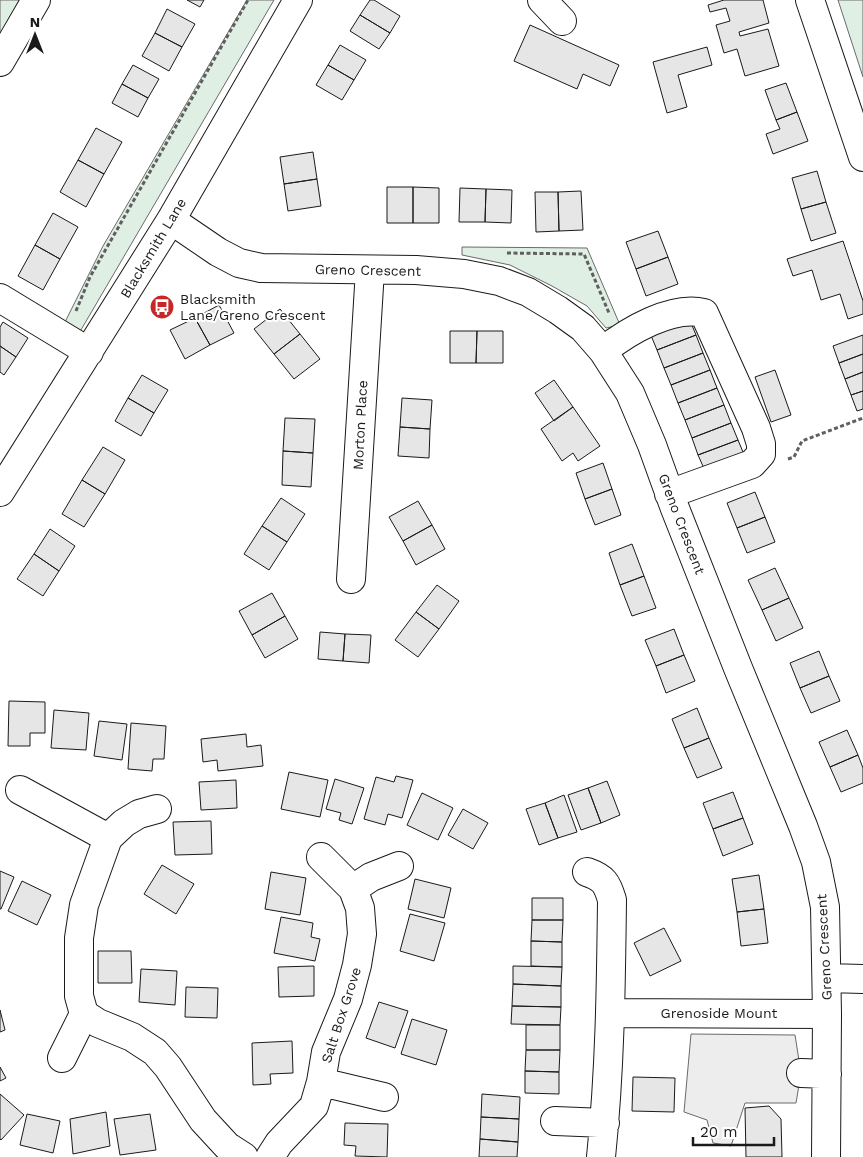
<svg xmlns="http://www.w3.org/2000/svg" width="863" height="1157" viewBox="0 0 863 1157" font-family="'Work Sans',sans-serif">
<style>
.green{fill:#e0efe3;stroke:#6a6a6a}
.parking{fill:#ededed;stroke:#6a6a6a}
.building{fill:#e6e6e6;stroke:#1a1a1a}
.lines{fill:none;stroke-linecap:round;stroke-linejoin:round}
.minor-casing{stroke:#1a1a1a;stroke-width:30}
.highway-casing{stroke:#1a1a1a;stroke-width:30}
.path{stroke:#5f5f5f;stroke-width:3;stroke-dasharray:4 2.5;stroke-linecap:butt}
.minor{stroke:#fff;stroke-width:28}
.highway{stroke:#fff;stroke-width:28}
.labels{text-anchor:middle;stroke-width:4;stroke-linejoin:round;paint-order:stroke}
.street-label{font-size:14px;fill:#1a1a1a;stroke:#fff}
.poi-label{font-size:14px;fill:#1a1a1a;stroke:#fff;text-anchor:start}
</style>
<rect width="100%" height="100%" fill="#fff"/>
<path class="green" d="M0,0H28L0,49Z
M247,0H274L78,335L63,326L103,246Z
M838,0H863V77Z
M462,247L587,248L620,325L606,328L587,306L552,286L510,265L462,255Z"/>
<path class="parking" d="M691,1034L795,1035L801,1073L796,1103H745L731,1146L713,1143L707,1120L684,1112Z"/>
<path class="building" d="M187,0H204L200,7Z
M370,0H374L400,16L390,33L360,15Z
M724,0H763L769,23L739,32L740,36L768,29L779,66L745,76L737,49L724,53L716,25L730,21L726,8L710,12L708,5Z
M167,9L195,24L182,47L155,33Z
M360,15L390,33L379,49L350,31Z
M530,25L619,65L610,86L583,74L577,89L514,61Z
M155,33L182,47L169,71L142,56Z
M340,45L366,60L354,80L328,65Z
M707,47L712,65L678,75L687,107L667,113L653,62Z
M133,65L159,79L148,98L122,84Z
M328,65L354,80L342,100L316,85Z
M786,83L797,112L776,120L765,90Z
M122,84L148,98L138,117L112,103Z
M797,112L808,141L773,154L766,134L780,129L776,120Z
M96,128L122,142L104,174L78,160Z
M313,152L317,179L284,184L280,157Z
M78,160L104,174L86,207L60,192Z
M817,171L826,202L801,209L792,178Z
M317,179L321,206L288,211L284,184Z
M387,187H413V223H387Z
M413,187L439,188V223H413Z
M460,188L486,189L485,222H459Z
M486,189L512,190L511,223L485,222Z
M581,191L583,230L559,231L558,192Z
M535,192H558L559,231L536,232Z
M826,202L836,233L811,241L801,209Z
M53,213L78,227L60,259L35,245Z
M658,231L668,257L636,269L626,242Z
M843,241L863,301V314L848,319L840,294L821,300L812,270L793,276L787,259Z
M35,245L60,259L43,290L18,276Z
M668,257L678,284L646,296L636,269Z
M219,305L234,333L210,345L195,318Z
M280,309L300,334L274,354L254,329Z
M195,318L210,345L185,359L170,330Z
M689,318L696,335L657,350L650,333Z
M3,322L28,338L16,357L0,346V327Z
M450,331H477L476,363H450Z
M477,331H503V363H476Z
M300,334L320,359L294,379L274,354Z
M696,335L703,353L664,368L657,350Z
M863,335V354L839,363L833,346Z
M0,346L16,357L4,375L0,372Z
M703,353L710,370L671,385L664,368Z
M863,354V372L845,379L839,363Z
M710,370L717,388L678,403L671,385Z
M775,370L791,415L771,422L755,377Z
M863,372V391L851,395L845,379Z
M142,375L168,390L154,413L128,398Z
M554,380L573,407L554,421L535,393Z
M717,388L724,405L685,420L678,403Z
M863,391V409L857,411L851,395Z
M128,398L154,413L141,436L115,421Z
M402,398L432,400L430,429L400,427Z
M724,405L731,423L692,438L685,420Z
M573,407L600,446L578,461L573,453L562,461L541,429Z
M285,418L315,419L313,453L283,451Z
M731,423L738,440L698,455L692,438Z
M400,427L430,429L429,458L398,456Z
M738,440L745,457L706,473L698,455Z
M103,447L125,460L105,494L82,480Z
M283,451L313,453L311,487L282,485Z
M603,463L612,489L585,499L576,473Z
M82,480L105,494L84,527L62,514Z
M612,489L621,515L595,525L585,499Z
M755,492L765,517L737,528L727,503Z
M281,498L305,514L287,542L262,526Z
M418,501L432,525L403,541L389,517Z
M765,517L775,542L747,553L737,528Z
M432,525L445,549L416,565L403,541Z
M262,526L287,542L269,570L244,554Z
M50,529L75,546L59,571L34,554Z
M632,544L644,576L620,585L609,553Z
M34,554L59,571L43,596L17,579Z
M775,568L789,598L762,610L748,580Z
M644,576L656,608L632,616L620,585Z
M437,585L459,601L439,629L416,612Z
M272,593L285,616L252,635L239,611Z
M789,598L803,628L776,641L762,610Z
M416,612L439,629L418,657L395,640Z
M285,616L298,639L265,658L252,635Z
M674,629L684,655L656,666L645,640Z
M320,632L345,634L343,661L318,659Z
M345,634L371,635L369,663L343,661Z
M819,651L829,676L800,688L790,663Z
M684,655L695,681L666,693L656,666Z
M829,676L840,701L811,713L800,688Z
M9,701L45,702V733H30V746H8Z
M697,708L709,738L684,748L672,719Z
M54,710L89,713L86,750L51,748Z
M99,721L127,724L122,760L94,756Z
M131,723L166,726L164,759H153L152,771L128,769Z
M847,730L858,755L830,767L819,742Z
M246,734L247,747L261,745L263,766L218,771L217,760L203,762L201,739Z
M709,738L722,768L697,778L684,748Z
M858,755L863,768V783L841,792L830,767Z
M289,772L328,780L320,817L281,809Z
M396,776L413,780L402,818L388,814L385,825L364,819L376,777L394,782Z
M335,779L364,788L352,824L339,820L341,813L326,809Z
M236,780L237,808L201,810L199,782Z
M607,781L620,815L601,823L588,788Z
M588,788L601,823L581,830L568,795Z
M733,792L743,818L713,829L703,803Z
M422,793L453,808L438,840L407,825Z
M564,795L577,832L558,838L545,803Z
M545,803L558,838L539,845L526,809Z
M463,809L488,823L473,849L448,835Z
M743,818L753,844L723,856L713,829Z
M211,821L212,854L175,855L173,822Z
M162,865L194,884L176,914L144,894Z
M0,871L14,877L1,909H0Z
M271,872L306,878L300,915L265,909Z
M759,875L764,909L737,912L732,879Z
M415,879L451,888L444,918L408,909Z
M22,881L51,895L37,925L8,911Z
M532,898H563V920H532Z
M764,909L768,943L741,946L737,912Z
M410,914L445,923L434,961L400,951Z
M281,917L313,923L311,937L320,939L315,961L274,953Z
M532,920H563L562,942L531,941Z
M664,928L681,961L650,976L634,943Z
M531,941L562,942V967L531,966Z
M98,951H131L132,983H98Z
M314,966V996L279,997L278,967Z
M513,966L562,967L561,986L513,984Z
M141,969L177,971L175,1005L139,1002Z
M513,984L561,986V1007L512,1006Z
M186,987L218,988L217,1018L185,1017Z
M379,1002L408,1011L395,1048L366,1038Z
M512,1006L561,1007L560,1025L511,1024Z
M0,1010L5,1030L0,1032Z
M412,1019L447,1030L436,1065L401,1054Z
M526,1025H560V1050H526Z
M292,1041L293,1073L270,1074L271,1084L253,1085L252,1043Z
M526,1050H560L559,1072L525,1071Z
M0,1067L6,1078L0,1081Z
M525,1071L559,1072V1094L525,1093Z
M633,1077L675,1078L674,1112L632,1111Z
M0,1094L24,1115L1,1140L0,1139Z
M482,1094L520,1097L519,1119L481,1117Z
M769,1106L781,1119L782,1157H746L745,1108Z
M106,1112L110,1146L73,1154L70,1119Z
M27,1114L60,1121L53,1153L20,1145Z
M150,1114L156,1150L120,1155L114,1119Z
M481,1117L519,1119L518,1142L480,1139Z
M345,1123L388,1124L387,1157L355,1156L356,1146L344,1145Z
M480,1139L518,1142L517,1157H479Z"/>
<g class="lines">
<defs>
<path id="minor" d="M542,0L562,21
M0,62L36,0
M171,220L218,252L239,263L261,268L416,270L464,274L499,281L528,292L558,310L583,328L603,351L630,393L652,445L674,506L738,668L803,826L816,862L825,907L827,1014L826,1157
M0,298L89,352
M603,351C628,331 672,305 704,313L756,428L761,444V454L752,464L669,494
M0,492L171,220L298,0
M351,579L370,270
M20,790L108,838
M157,809L139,814L124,823L108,838L84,905L79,938V996L84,1014L98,1023L132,1037L155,1052L168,1067L203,1120L227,1146L244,1157
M587,872C604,878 607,883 612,900C611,986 610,1071 601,1157
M353,889L371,877L399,866
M827,978L863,979
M611,1013L827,1014
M62,1058L84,1014
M801,1073L827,1074
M321,1082L384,1097
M555,1121L605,1123
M270,1157L279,1143L314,1106L321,1082L326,1052L348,999L357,965L362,934L360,908L353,889L321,857"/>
<path id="highway" d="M810,0L863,157"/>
</defs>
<use href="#minor" class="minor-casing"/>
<use href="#highway" class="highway-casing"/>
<path class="path" d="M507,253L584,254L609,313
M76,311L90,277L248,0
M788,459L794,457L802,441L863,418"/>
<use href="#minor" class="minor"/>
<use href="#highway" class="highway"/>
</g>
<defs>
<symbol id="bus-disc" viewBox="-11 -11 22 22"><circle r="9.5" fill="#c62828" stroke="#fff"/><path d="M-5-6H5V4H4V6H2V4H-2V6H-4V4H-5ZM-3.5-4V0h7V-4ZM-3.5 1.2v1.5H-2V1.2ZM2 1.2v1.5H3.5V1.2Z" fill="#fff"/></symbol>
</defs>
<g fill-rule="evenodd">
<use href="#bus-disc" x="148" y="293" width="28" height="28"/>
</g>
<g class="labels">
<g class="street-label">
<text transform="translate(153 248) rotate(-59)" y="5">Blacksmith Lane</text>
<text transform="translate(368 270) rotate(1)" y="5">Greno Crescent</text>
<text transform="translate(360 425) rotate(-87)" y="5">Morton Place</text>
<text transform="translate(682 524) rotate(69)" y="5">Greno Crescent</text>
<text transform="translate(824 947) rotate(-93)" y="5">Greno Crescent</text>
<text x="719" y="1018">Grenoside Mount</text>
<text transform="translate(341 1015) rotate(-72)" y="5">Salt Box Grove</text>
</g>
<g class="poi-label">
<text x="180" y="304">Blacksmith<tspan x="180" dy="16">Lane/Greno Crescent</tspan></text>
</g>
</g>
<g transform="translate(35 35)" stroke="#ffffff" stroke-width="4" paint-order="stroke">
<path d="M0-4L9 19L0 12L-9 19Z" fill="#1a1a1a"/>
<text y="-8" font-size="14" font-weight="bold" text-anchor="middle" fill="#1a1a1a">N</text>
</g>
<path d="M693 1137v8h81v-8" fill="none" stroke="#1a1a1a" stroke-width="2.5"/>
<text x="700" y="1137" font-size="15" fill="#1a1a1a" stroke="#ffffff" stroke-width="4" paint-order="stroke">20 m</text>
</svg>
